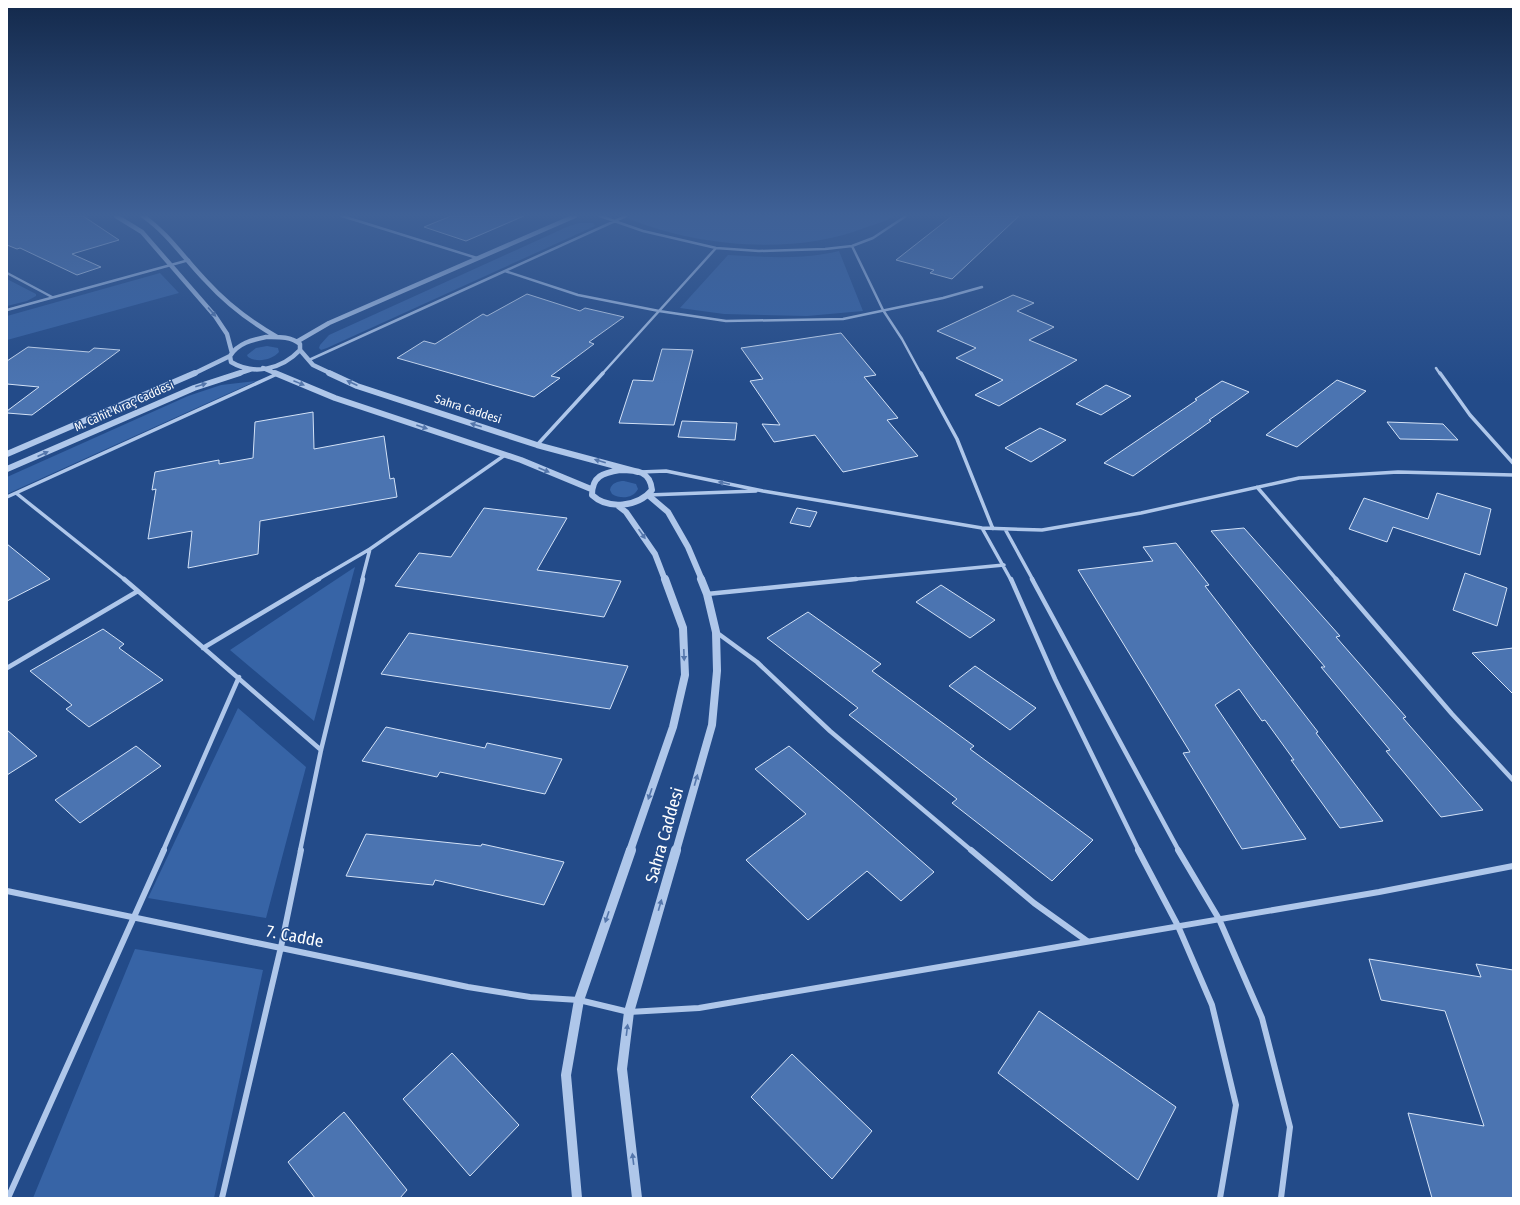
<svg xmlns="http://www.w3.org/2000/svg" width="1520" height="1205" viewBox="0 0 1520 1205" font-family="'Fira Sans Condensed',sans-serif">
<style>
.green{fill:#3764a6}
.building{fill:#4b74b1;stroke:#d3e2f7}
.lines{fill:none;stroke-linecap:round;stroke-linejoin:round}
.minor-far3{stroke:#afc7ea;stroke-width:2.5}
.minor-far2{stroke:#afc7ea;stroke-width:3.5}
.minor-far1{stroke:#afc7ea;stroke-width:4.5}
.minor{stroke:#afc7ea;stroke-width:6}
.tertiary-far3{stroke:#afc7ea;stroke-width:4.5}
.tertiary-far2{stroke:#afc7ea;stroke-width:6}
.tertiary-far1{stroke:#afc7ea;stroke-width:8}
.tertiary{stroke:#afc7ea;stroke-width:10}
.oneway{fill:#5476ab}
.labels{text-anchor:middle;stroke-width:3;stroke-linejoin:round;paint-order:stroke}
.far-street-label{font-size:12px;fill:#fff;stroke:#234b89}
.near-street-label{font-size:17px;fill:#fff;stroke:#234b89}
</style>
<rect width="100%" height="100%" fill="#234b89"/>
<path class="green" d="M632,216H894C887,221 876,224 867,227C795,256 697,247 627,218Z
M579,223H593L595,226L327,348L321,350L319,348L320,345L329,335L569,226Z
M839,251L863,311L807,316L724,314L680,308L728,255C764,257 803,260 839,251Z
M160,273L179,293L7,340V316Z
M7,279L36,294V296L27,301L7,306Z
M267,346L278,348L279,352C272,360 257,363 248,357L247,355L256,348Z
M256,381L7,494V477L188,396L221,385Z
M624,481L636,484L638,489C633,499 620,499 612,494L610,490C611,483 618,481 624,481Z
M355,567L314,721L230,650Z
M238,708L306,767L266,918L148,898Z
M135,949L263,970L214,1198H33Z"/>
<path class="building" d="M7,216H83L119,240L72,254L101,267L77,275L20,248L17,249L7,245Z
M451,216H524L466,241L424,227Z
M952,216H1019L952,279L930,273L934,270L896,260Z
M527,294L580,311L585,308L624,317L589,342L594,344L551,376L560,378L534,397L397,358L424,341L435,344L483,314L487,316Z
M1013,295L1034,303L1017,311L1054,327L1029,340L1077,360L999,406L975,395L1003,380L956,358L976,348L937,331Z
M841,333L876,375L864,377L898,418L887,420L918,456L843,472L815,435L774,442L762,424L780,425L750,381L763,379L741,348Z
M28,347L89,352L94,348L120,350L32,415L7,413V411L39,387L7,384V361Z
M662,349L693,350L674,425L619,423L633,380L653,381Z
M1337,380L1366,391L1297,447L1266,435Z
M1222,381L1249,392L1209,420L1211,421L1133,476L1104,463L1197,400L1195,399Z
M1106,385L1131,396L1101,415L1076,404Z
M313,412L314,449L384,436L390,479L394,478L397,497L260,521L258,554L188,568L192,531L148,539L156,489L152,490L155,472L219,460V464L253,458L255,422Z
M682,421L737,423L735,440L678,437Z
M1387,422L1443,424L1458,440L1400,439Z
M1040,428L1066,440L1031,462L1005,448Z
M1437,493L1491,509L1480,555L1393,527L1387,542L1349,529L1364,498L1428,519Z
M484,508L567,518L537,570L621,581L604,617L395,586L419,553L451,557Z
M797,508L817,512L810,527L790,523Z
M1244,528L1340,636L1336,637L1406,717L1403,718L1483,810L1441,817L1386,751L1390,750L1321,667H1325L1211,531Z
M1176,543L1209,585L1205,586L1318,732L1316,733L1383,821L1340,828L1291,760H1294L1265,720L1262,721L1239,689L1215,705L1306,839L1242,849L1183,753L1190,752L1078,570L1153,561L1143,547Z
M7,544L50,579L7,601Z
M1465,573L1507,588L1497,626L1453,610Z
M941,585L995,620L970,638L916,602Z
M808,612L881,664L872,671L974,746L970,749L1093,840L1052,881L952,803L957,799L849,715L858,708L767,638Z
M103,629L124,644L119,648L163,680L89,727L66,709L72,705L30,671Z
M409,633L529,651L628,666L610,709L381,674Z
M1513,648V694L1472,653Z
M975,666L1036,708L1010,730L949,686Z
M386,727L485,748L487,743L562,759L545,794L440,772L437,777L362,761Z
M7,730L37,756L7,775Z
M136,746L161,766L80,823L55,800Z
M789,746L846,795L934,872L901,901L867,871L808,920L746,860L806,814L755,769Z
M366,834L481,846L482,844L564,862L544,905L435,880L433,885L346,876Z
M1369,959L1481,977L1476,964L1513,970V1198H1432L1408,1113L1484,1126L1445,1011L1381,1000Z
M1039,1011L1176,1107L1138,1180L998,1073Z
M452,1053L519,1125L470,1176L403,1099Z
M792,1054L872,1131L832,1179L751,1097Z
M344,1112L407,1190L400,1198H315L288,1162Z"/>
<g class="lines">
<path class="minor-far3" d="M342,216L477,258
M600,216L643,231L716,248L759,251L825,249L852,246L873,238L906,216
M626,216L505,271L578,295L659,311L726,321L843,319L943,298L982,287
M852,246L883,310L902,339L921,374
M7,273L52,297
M7,310L189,260
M309,360L505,271
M1436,368L1440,374
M602,374L716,248"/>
<path class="minor-far2" d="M921,373L957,439L993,529
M1440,373L1470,415L1513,463
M537,445L603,373
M640,472L666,471L763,491L982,528L1042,530L1141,513L1299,478L1398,472L1513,475
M1257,487L1337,580
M16,493L125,580
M648,495L756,491
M7,497L277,374
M982,528L1011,580
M1005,529L1033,580
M317,580L370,549
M362,580L370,549L505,455
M846,580L1004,565"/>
<path class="minor-far1" d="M124,579L138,591
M1011,579L1055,679L1139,851
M1032,579L1179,851
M1336,579L1452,714L1513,780
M707,594L856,579
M716,632L757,662L830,731L972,851
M203,648L319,579
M7,668L138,591L321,750
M163,851L239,677
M300,851L321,750L363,579"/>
<path class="minor" d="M971,850L1034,903L1087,941
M1138,850L1178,926L1212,1005L1236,1105L1220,1198
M1178,850L1219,919L1262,1018L1290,1127L1281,1198
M7,891L468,987L530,997L579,1000L629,1012L699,1008L1379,892L1513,866
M8,1198L164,850
M222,1198L281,947L301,850"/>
<path class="tertiary-far3" d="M116,216L142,232L215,316L227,334L232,353
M143,216C169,234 185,260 207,282C227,304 251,322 277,337
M266,337C278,337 290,336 300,344V350C282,369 254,376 231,362L230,356C238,343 252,340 266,337Z
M298,341L329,323L575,216
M300,350L313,365L332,374
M263,368L277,374
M193,374L230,356
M237,374L252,369"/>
<path class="tertiary-far2" d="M275,373L335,398L521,460L591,489
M329,373L357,386L537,445L638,472
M7,454L195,373
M7,469L194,388L240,373
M620,470C637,470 650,471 652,490C638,507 608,510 592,495C592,476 603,473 620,470Z
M648,495L668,512L688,547L702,580
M617,505L626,512L655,554L665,580"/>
<path class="tertiary-far1" d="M630,851L673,727L685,675L683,628L665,579
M676,851L712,725L717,671L716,632L707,594L701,579"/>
<path class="tertiary" d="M577,1198L566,1075L579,1000L631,850
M637,1198L622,1069L629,1012L676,850"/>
</g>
<defs><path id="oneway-solid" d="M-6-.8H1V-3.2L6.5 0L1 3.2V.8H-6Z"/></defs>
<g class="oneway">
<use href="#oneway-solid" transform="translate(212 312) rotate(49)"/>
<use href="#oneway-solid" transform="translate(299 383) rotate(22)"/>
<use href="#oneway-solid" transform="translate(352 383) rotate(-155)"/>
<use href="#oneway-solid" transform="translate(201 385) rotate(-18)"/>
<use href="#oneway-solid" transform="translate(476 425) rotate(-162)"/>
<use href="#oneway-solid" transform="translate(422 427) rotate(19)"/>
<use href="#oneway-solid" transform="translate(43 454) rotate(-24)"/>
<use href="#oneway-solid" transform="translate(600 461) rotate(-164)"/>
<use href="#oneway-solid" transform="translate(544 470) rotate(23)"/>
<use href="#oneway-solid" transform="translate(724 483) rotate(-168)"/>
<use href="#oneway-solid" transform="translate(642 534) rotate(55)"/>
<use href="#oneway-solid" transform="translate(684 655) rotate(88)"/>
<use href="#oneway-solid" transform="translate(696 780) rotate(-74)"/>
<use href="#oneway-solid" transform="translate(650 794) rotate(109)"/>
<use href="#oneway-solid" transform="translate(660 905) rotate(-74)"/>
<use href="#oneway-solid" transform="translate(607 917) rotate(109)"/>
<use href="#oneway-solid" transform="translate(627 1030) rotate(-83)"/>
<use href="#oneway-solid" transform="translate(633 1159) rotate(-97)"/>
</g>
<linearGradient id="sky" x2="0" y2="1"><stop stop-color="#13294b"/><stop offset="0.56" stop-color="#3f6197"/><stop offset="1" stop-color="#3f6197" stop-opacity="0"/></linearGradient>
<rect width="1520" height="384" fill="url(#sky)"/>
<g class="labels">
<g class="far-street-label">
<text transform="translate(124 406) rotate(-24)" y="4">M. Cahit Kıraç Caddesi</text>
<text transform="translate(468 409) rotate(18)" y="4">Sahra Caddesi</text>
</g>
<g class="near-street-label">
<text transform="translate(664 835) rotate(-74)" y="6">Sahra Caddesi</text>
<text transform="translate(295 936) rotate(11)" y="6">7. Cadde</text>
</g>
</g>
<rect width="1520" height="1205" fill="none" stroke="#ffffff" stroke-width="16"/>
</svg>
